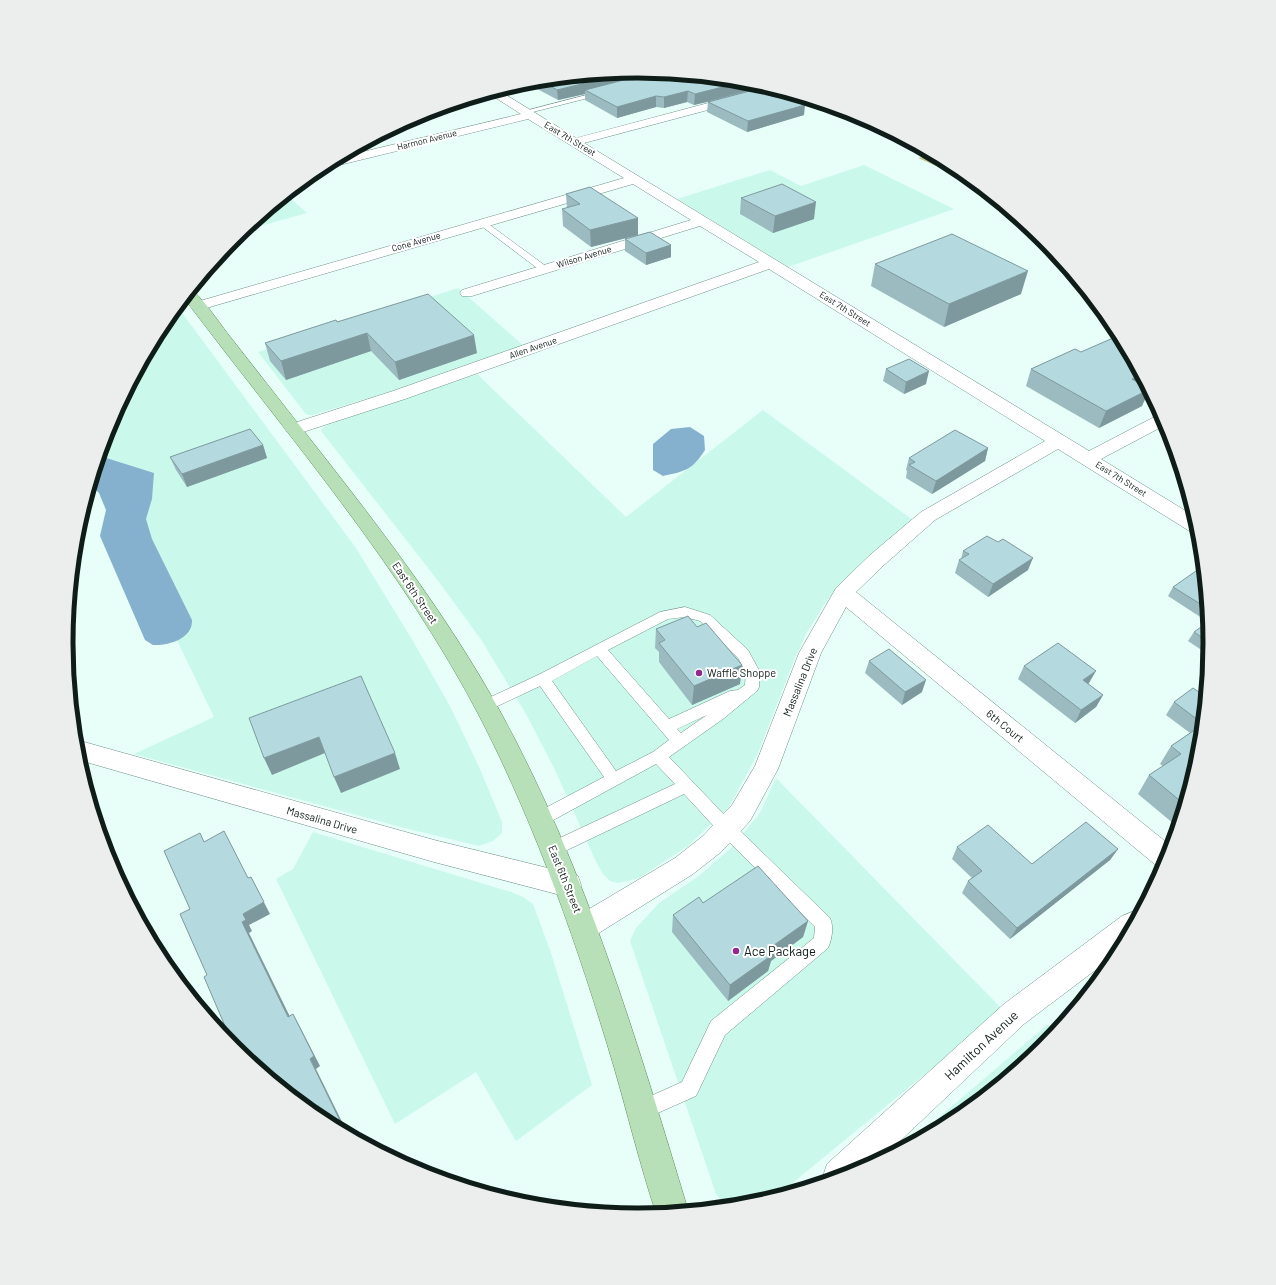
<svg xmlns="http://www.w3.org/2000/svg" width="1276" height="1285" viewBox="0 0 1276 1285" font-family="Barlow,sans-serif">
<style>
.built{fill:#caf9ec}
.forest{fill:#c1c799}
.water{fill:#86b1ce}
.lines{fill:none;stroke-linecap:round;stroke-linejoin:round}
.lane-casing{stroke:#6f9188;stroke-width:1}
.street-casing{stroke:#6f9188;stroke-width:1}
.primary-casing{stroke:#5d8e62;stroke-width:1}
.lane{fill:#fff;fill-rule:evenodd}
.street{fill:#fff;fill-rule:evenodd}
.primary{fill:#b7e0b8;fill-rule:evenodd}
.wall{fill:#9bbbc1}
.shaded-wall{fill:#7e999d}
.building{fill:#b4dae0;stroke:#7e999d}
.poi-dot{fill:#92288b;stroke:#fff;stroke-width:1.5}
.labels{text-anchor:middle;stroke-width:4;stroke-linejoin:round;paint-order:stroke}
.far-street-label{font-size:9px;fill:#0f1d19;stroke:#fff}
.street-label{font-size:11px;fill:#0f1d19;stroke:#fff}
.poi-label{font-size:11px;fill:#0f1d19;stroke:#fff;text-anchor:start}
.near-poi-label{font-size:13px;fill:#0f1d19;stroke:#fff;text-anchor:start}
.near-street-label{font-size:13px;fill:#0f1d19;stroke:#fff}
.rim{fill:none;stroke:#0f1d19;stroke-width:5}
</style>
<rect width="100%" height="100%" fill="#e8fef8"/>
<path class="built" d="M864,165L954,209L788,267L677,199L770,170L801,186Z
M287,195L307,213L242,231Z
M458,288L525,347L415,384L313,415H308L305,413L258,352Z
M177,306L356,548L413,641L451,708L480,769L502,822V833L493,841L479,846L404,828L134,754L214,717L115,512L154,474L100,456L110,423L163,325Z
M477,374L626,517L763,410L914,521L875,551L837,588L824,605L807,632L795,658L758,753L729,807L688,846L639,878L618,883L610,881L603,874L597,864L555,770L526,714L482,641L439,582L321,431L323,427L330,424Z
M776,778L1003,1010L778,1195L749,1204L726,1206L716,1194L630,941L636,928L659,903L700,875L731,848L760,813Z
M313,832L511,892L523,897L533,904L551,953L592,1085L516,1141L476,1072L395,1124L276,879L293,869Z
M1048,1024L1055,1032L1042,1047L956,1118L909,1143Z"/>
<path class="forest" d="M933,155L956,167L977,184L918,158Z"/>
<path class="water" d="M690,427L704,436L705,450C692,470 686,471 663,476L653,470V444L671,429Z
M100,456L154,473L152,499L146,519L152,539L192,620C193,639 168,646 153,645L145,640L100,536L106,510L99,493L91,485Z"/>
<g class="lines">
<defs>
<path id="lane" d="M602,91L604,92V94L525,114L521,112Z
M483,220L547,267V271H541L480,225L479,223Z
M685,607L710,615L748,650L760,672L759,687L757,691L723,719L669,757L733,824L830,918C834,927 832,939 828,948L725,1035L696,1096L642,1120L635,1117L632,1110L635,1103L682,1082L711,1021L814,938L815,927L721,834L684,794L559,854L553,856L547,854L545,849L547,844L675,784L656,764L546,824L540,826L534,824L532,819L534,814L604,777L540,686L485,712L480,710L478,706L480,702L538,675L660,612ZM685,617L700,621L738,658L746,672L745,685L738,690L730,691L669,719L608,650L668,619ZM597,656L669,740L653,752L616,771L552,681ZM707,715L681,733L677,729Z"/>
<path id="street" d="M769,87L779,91L584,143L1089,451L1158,415L1162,414L1167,424L1101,459L1194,516L1199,533L1191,532L1058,449L935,520L884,565L856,592L1171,846L1162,869L1158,867L846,607L821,653L778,769L750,821L721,852L693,874L594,936L584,940L574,936L570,927L574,918L675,858L703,836L732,805L755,766L799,653L836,588L870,555L921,512L1045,441L769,269L405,399L300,433L294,434L288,433L285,429L288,425L393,391L759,262L700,226L472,296H462L460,293L462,290L691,220L633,184L203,309H193L190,306L193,303L624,178L528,119L323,169L319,168L337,158L521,114L488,93L498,90L576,138Z
M77,740L434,840L568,873L578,876L581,885L578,894L568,897L434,862L79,760Z
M1132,912L1138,915L1118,953L1024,1024L883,1157L857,1171L825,1181L823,1176L827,1164L1004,1004L1122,916Z"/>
<path id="primary" d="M191,289C205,301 217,320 228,334C254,368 281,401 307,435C377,524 446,613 501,713C586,869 637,1041 688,1210L656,1213C640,1165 628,1115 614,1067C579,949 538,831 482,721C403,568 287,435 184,298Z"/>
</defs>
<use href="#lane" class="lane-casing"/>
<use href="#street" class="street-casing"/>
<use href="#primary" class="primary-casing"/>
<use href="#lane" class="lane"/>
<use href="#street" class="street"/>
<use href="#primary" class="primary"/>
</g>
<path class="wall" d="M638,70L751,90L804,115L747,132L707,112L708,102L694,105L687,102L664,108L656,107L617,118L585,100V94L558,100L524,82Z
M566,194L638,235L591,247L563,226L562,209L567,208Z
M741,198L814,219L773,233L740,214Z
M625,239L671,245V257L646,265L625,251Z
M875,264L1021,294L944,327L871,286Z
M337,322L477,353L399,380L371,351L286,380L270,361L265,343Z
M886,369L926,384L904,394L883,381Z
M1031,369L1146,386H1145L1142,406L1099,428L1026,386Z
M263,445L267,458L187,487L176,470L170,457Z
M988,448L985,461L932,494L906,478L907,471L906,470L909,458Z
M963,551L1028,570L988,597L955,573L959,560L961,559Z
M1203,576L1210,643L1209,655L1188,641L1194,632L1208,622L1168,596L1173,587Z
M697,627L742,665L740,684L692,705L659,662V652L655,648L656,629Z
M869,661L922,692L902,705L865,673Z
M1024,666L1089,683L1088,684L1103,695L1096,707L1075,723L1018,679Z
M1205,696L1199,754L1179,821L1174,824L1138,794L1149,775L1163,766L1160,764L1171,746L1190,733L1166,715L1174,702Z
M957,847L1032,864L1118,849L1110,860L1010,939L962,893L968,881L972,878L952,859Z
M703,903L808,921L803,937L771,961L768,971L728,1001L672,932L673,915Z"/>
<path class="shaded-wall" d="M638,70L667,73L585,90V94L558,100L557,90L634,71Z
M738,80L751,82V90L694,105L695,94Z
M688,91L687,102L664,108V97Z
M656,96V107L617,118V107Z
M805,105L804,115L747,132L748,121Z
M816,202L814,219L773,233L775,216Z
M638,218V235L591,247L590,230Z
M671,245V257L646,265V253Z
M1028,271L1021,294L944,327L949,304Z
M367,333L371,351L286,380L281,361Z
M474,335L477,353L399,380L395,362Z
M929,371L926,384L904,394L906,382Z
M1140,375L1146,386L1125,396L1132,379Z
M1148,390L1149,391L1142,406L1099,428L1106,411Z
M263,445L267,458L187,487L182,474Z
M988,448L985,461L932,494L936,481Z
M1033,558L1028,570L988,597L993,584Z
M742,665L740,684L692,705L694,686Z
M1096,671L1089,683L1077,692L1083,680Z
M926,680L922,692L902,705L905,692Z
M1103,695L1096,707L1075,723L1081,710Z
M319,737L325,753L272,775L264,758Z
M395,753L400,769L341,793L334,777Z
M1181,815L1179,821L1174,824Z
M1118,849L1110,860L1010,939L1017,928Z
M251,877L270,914L249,925L252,931L249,933L295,1027L288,1017L242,922L243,914Z
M808,921L803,937L771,961L768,971L728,1001L730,985L767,950Z
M293,1014L299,1025L320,1066L316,1069L347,1132L345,1131L310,1059Z"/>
<path class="building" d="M634,71L557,90L540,80Z
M655,72L746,81L695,94L688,91L664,97L656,96L617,107L585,90Z
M765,87L805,105L748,121L708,102Z
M782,184L816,202L775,216L741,198Z
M590,187L638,218L590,230L562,209L580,204L566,194Z
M650,232L671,245L646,253L625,239Z
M952,234L1028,271L949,304L875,264Z
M428,294L474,335L395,362L367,333L281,361L265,343L336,320L337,322Z
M1113,338L1124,344L1140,375L1132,379L1147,388L1148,390L1106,411L1031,369L1075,349L1081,352Z
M909,359L929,371L906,382L886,369Z
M250,429L263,445L182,474L170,457Z
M955,430L988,448L936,481L909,465L915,462L909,458Z
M987,536L998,542L1003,539L1033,558L993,584L959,560L969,554L963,551Z
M1196,571L1203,576L1207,608L1173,587Z
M688,616L697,627L706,623L742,665L694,686L659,643L665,640L656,629Z
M1208,622L1210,643L1194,632Z
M1058,643L1096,671L1083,680L1103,695L1081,710L1024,666Z
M889,649L926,680L905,692L869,661Z
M361,676L395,753L334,777L319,737L264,758L249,718Z
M1193,688L1205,696L1202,723L1174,702Z
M1202,725L1199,754L1184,804L1149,775L1181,754L1171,746Z
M1086,822L1118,849L1017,928L968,881L982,871L957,847L988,825L1032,864Z
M224,831L248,878L251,877L264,902L243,914L246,920L242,922L288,1017L293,1014L314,1056L310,1059L345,1131L320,1118L234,1047L204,977L207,975L180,914L190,909L164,851L200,833L204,842Z
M758,866L808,921L767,950L772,955L730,985L673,915L699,897L703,903Z"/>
<g class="poi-dot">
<circle cx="699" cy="673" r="4"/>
<circle cx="736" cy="951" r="4"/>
</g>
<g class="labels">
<g class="far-street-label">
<text transform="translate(570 139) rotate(31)" y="3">East 7th Street</text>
<text transform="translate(427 140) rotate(-14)" y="3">Harmon Avenue</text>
<text transform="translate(416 242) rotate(-16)" y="3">Cone Avenue</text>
<text transform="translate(584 257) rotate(-17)" y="3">Wilson Avenue</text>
<text transform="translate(845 309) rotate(32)" y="3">East 7th Street</text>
<text transform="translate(533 348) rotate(-19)" y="3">Allen Avenue</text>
<text transform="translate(1121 479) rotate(32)" y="3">East 7th Street</text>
</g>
<g class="street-label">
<text transform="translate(415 593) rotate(56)" y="4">East 6th Street</text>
<text transform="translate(800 682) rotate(-68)" y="4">Massalina Drive</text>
<text transform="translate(1005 726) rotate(39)" y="4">6th Court</text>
<text transform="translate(322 820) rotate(16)" y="4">Massalina Drive</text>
<text transform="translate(565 879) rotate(68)" y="4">East 6th Street</text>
</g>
<g class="poi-label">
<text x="707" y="677">Waffle Shoppe</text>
</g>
<g class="near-poi-label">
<text x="744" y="956">Ace Package</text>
</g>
<g class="near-street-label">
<text transform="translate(981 1045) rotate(-43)" y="5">Hamilton Avenue</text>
</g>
</g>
<path d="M0 0H1276V1285H0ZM73 643a565 565 0 1 1 1130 0a565 565 0 1 1-1130 0Z" fill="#eceded" fill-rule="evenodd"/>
<path class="rim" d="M73 643a565 565 0 1 1 1130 0a565 565 0 1 1-1130 0Z"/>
</svg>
